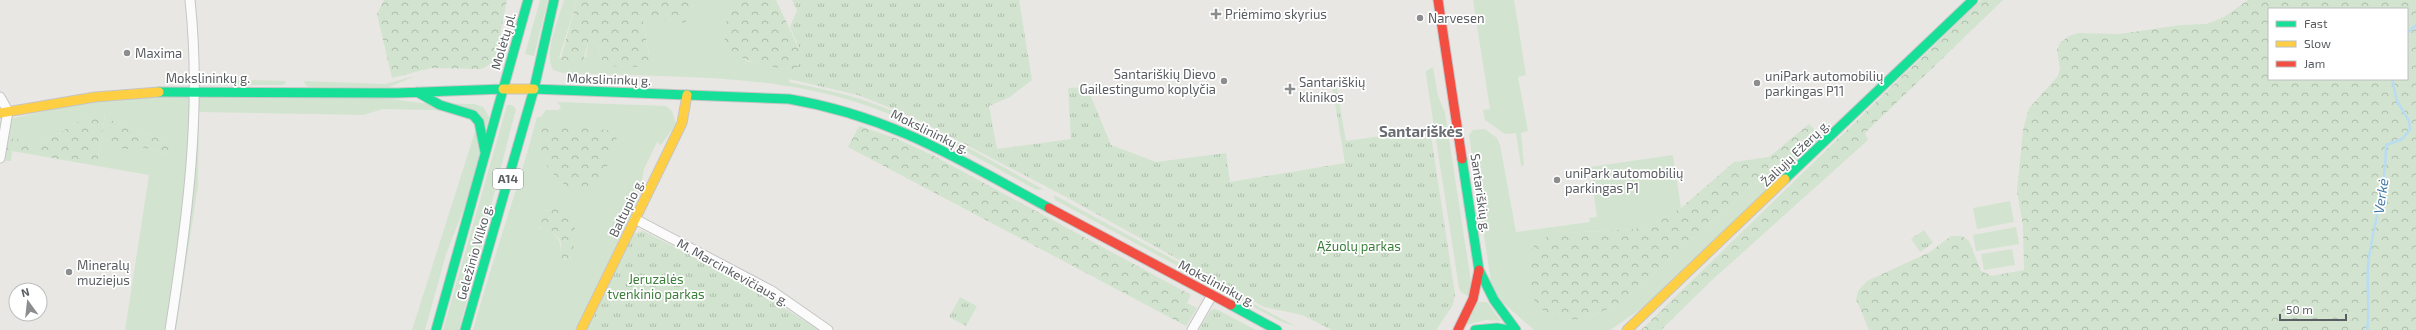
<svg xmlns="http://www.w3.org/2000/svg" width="2416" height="330" viewBox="0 0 2416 330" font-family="'Exo 2',sans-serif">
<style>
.green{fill:#d2e4cf;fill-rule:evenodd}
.forest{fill:url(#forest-crowns);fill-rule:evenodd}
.park{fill:url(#park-tufts)}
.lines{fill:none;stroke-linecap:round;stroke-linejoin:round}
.stream{stroke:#b8dcf1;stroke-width:2.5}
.street-casing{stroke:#c5c5c5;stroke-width:11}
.fast-casing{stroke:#c5c5c5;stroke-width:11}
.slow-casing{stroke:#c5c5c5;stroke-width:11}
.jam-casing{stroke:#c5c5c5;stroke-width:11}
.street{stroke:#fcfbfb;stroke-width:9}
.fast{stroke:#16e098;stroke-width:9}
.slow{stroke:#ffcf43;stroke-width:9}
.jam{stroke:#f24e42;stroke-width:9}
.poi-dot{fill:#8b8d8e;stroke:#fff;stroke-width:1.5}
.labels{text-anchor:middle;stroke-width:3.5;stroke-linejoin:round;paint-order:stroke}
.shield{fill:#fff;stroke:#8b8d90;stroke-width:1}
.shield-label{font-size:12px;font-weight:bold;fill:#595c60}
.poi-label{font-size:13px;fill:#595c60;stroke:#fff;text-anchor:start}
.street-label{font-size:13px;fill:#595c60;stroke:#fff}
.park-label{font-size:13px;fill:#3b7e3a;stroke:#fff}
.water-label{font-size:14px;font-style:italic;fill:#437aa7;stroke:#fff}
.quarter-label{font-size:15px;font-weight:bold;fill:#6a6e72;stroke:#fff}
</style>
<defs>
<pattern id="forest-crowns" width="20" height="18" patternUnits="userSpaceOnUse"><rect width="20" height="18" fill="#d2e4cf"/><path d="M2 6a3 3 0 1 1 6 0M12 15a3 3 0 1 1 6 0" fill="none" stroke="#adbcab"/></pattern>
<pattern id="park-tufts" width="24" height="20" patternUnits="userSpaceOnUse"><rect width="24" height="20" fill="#d2e4cf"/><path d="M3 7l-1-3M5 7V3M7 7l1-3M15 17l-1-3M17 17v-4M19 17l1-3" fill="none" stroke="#adbcab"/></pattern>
</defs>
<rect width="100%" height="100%" fill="#e8e7e3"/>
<path class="green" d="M540,0H548L534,56L525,54Z
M564,0H577L559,58L586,57L588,43L591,40L598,44L601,59L649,54L643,22L645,18L692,13L693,0H733L725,33L746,61L791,70L789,82C813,87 837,92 860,99C924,120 984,157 1043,189L1037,190C975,157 913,118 846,99C755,73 657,77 563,73L553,70C543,54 559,18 564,0Z
M1473,0H1514L1526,75L1518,77L1528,131L1521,133L1524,165L1521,166L1516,133L1505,134L1485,120L1483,110L1490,109Z
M1433,67L1438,96L1445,113L1471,282L1468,296L1461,292L1459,288L1426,75V71Z
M415,76L389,87H308L303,81L385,84Z
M201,79L286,81L284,85H211Z
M210,95L384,98L421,103L474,104L483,107L489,117L467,201L446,254L425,330H412L480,116L476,111L383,109L363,115L199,112L198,185L176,330H125L149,175L97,166L105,115L85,118L43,142L7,138L4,156L7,161L0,160V121L72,105L134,97ZM111,120L172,144L166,154L141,147Z
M557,102L666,106L672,111L676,124L661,145L657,142L644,169L638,200L575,330H473C493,258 518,189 537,117H541L546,110H559L561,107ZM547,209L571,257L565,260L561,256C561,235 557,235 539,228Z
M507,105H512L516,109L459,330H443Z
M1809,124L1823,138L1644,307L1610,330H1534L1501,301L1491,282L1469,135L1473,130L1485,129L1497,138L1500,145L1516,232L1590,222L1589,218L1597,217L1590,167L1673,155L1681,208L1652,224L1635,229L1566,233L1562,320L1584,319L1615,306L1655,273L1802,140L1809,130Z
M1054,195L1202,275L1200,278L1055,200Z
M2010,201L2014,222L1977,229L1973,208Z
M2016,227L2019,244L1976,251L1973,235Z
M2012,249L2015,265L1984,270L1981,254Z
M1208,280L1297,327L1280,321L1206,282Z
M1478,302H1487L1501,321L1486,320L1466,325Z"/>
<path class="forest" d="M384,0H507L495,61L482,69L431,68L392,78L377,14Z
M577,0H693L692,13L685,23L645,18L643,22L650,61L644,67L606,66L601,59L598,44L591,40L588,43L583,61L563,64L560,61Z
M733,0H776L801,53C801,63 801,67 791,70C772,66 732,63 725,40C722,29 730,11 733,0Z
M1981,0H2003L1865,133L1868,140L1711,281L1661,330H1641Z
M2248,0H2416V330H1869L1856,299L1858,291L1867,281L1930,252L1951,236H1962L1969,241L1981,271L1992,276L2024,270L2023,226L2017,191L2023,130L2029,108L2058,76L2060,68L2057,50L2060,43L2069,36L2078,33L2119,34L2181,25L2207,24L2224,17ZM2269,9H2407V79H2269Z
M105,114L97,166L12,151L11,161H7L4,156L7,138L43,142L85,118Z
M111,120L172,144L166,154L141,147L127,149L108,147Z
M546,122L614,131L618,143C612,154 601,185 591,191C569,202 519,148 546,122Z
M1809,124V130L1802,140L1655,273L1615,306L1584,319L1562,320L1551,316L1538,307L1533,298L1529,284L1530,253L1535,244L1547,237L1566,233L1635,229L1652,224L1681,208L1734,162L1769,157Z
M859,126L895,138L934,156L1191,295L1187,303L1197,308L1186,326L848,147Z
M553,208C570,214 580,226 574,245C573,250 572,255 568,259H562C559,252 564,244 558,237C552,231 541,232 537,224L541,213Z"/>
<path class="park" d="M792,0H1019L1032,80L1010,97L989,106L997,149L1071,139L1068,88L1087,87L1111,145L1156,162L1226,153L1230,182L1345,163L1331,79L1335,78L1346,141L1430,129L1455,294L1453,305L1436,330H1332L1302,315L1264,307L1068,198L911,116L858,95L789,79L791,70C811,63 795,40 790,27L797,10Z
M1924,230L1933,243L1920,252L1911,239Z
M643,231L745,283L819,330H586L634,234Z
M960,297L977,306L966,326L949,317Z
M1214,309L1218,310L1256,330H1199L1210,311Z"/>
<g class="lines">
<path class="stream" d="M2407,33L2416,25
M2367,330C2371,306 2365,281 2369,257C2375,219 2386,184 2386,145L2402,139L2410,130L2409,121L2397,101L2392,79"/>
<defs>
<path id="street" d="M0,97L8,111L0,158
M635,219L772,291L828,330
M170,330C187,221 202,111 190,0
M1192,330L1212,295"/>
<path id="fast" d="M534,89L789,99C891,116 960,160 1049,208
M159,92L397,93L503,89
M417,92L440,105L473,115L479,122L485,152
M1462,159L1479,270L1494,300L1516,330
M1785,179L1973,0
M1231,305L1277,330
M436,330L528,0
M465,330L534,89L554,0
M1475,330L1497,328L1508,330"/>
<path id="slow" d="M503,89H534
M0,113L95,97L159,92
M581,330L682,123L687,95
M1627,330L1785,179"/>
<path id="jam" d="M1438,0L1462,159
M1049,208L1231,305
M1458,330L1473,299L1479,270"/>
</defs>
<use href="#street" class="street-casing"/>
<use href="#fast" class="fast-casing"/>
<use href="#slow" class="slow-casing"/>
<use href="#jam" class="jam-casing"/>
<use href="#street" class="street"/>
<use href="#fast" class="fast"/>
<use href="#slow" class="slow"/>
<use href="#jam" class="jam"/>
</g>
<g class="poi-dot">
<path d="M1214 8h4v4h4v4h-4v4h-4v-4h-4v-4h4z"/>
<circle cx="1420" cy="18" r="4"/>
<circle cx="127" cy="53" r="4"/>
<circle cx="1224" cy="81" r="4"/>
<circle cx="1757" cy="83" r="4"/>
<path d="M1288 83h4v4h4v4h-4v4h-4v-4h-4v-4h4z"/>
<circle cx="1557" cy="180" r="4"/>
<circle cx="69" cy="272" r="4"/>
</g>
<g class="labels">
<rect class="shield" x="493" y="169" width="30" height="20" rx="3"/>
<g class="shield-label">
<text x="508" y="183">A14</text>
</g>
<g class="poi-label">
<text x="1225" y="19">Priėmimo skyrius</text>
<text x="1428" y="23">Narvesen</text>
<text x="135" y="58">Maxima</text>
<text x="1216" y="79" text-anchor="end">Santariškių Dievo<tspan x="1216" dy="15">Gailestingumo koplyčia</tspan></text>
<text x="1765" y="81">uniPark automobilių<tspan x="1765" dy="15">parkingas P11</tspan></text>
<text x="1299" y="87">Santariškių<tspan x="1299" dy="15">klinikos</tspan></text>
<text x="1565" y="178">uniPark automobilių<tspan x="1565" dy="15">parkingas P1</tspan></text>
<text x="77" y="270">Mineralų<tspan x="77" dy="15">muziejus</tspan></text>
</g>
<g class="street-label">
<text transform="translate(503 41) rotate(-74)" y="5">Molėtų pl.</text>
<text x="208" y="83">Mokslininkų g.</text>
<text transform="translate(609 79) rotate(2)" y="5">Mokslininkų g.</text>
<text transform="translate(930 131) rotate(26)" y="5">Mokslininkų g.</text>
<text transform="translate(1795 153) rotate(-44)" y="5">Žaliųjų Ežerų g.</text>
<text transform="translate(1481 193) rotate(82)" y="5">Santariškių g.</text>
<text transform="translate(626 208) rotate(-64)" y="5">Baltupio g.</text>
<text transform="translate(474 252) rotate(-74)" y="5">Geležinio Vilko g.</text>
<text transform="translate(733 272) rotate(29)" y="5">M. Marcinkevičiaus g.</text>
<text transform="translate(1217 283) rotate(28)" y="5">Mokslininkų g.</text>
</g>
<g class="park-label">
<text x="1359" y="251">Ąžuolų parkas</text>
<text x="656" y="284">Jeruzalės<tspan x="656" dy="15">tvenkinio parkas</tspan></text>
</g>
<g class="water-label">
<text transform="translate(2381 196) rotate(-82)" y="5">Verkė</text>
</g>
<g class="quarter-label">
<text x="1421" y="137">Santariškės</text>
</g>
</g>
<rect x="2268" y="8" width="140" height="72" fill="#ffffff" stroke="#bdbebf"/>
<rect x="2276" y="21" width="20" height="6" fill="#16e098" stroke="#bdbebf"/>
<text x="2304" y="28" font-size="12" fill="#595c60">Fast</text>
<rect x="2276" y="41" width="20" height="6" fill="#ffcf43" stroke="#bdbebf"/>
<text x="2304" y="48" font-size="12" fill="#595c60">Slow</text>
<rect x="2276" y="61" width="20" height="6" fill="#f24e42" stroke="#bdbebf"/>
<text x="2304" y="68" font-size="12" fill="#595c60">Jam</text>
<g transform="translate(28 302) rotate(345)"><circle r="19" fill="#ffffff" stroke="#bdbebf"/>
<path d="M0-3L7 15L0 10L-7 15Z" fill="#8b8d8e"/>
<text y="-6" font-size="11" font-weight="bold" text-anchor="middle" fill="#595c60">N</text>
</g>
<path d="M2280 314v6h66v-6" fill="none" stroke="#595c60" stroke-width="2"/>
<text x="2286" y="314" font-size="12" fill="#595c60" stroke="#ffffff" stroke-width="3" paint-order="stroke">50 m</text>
</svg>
